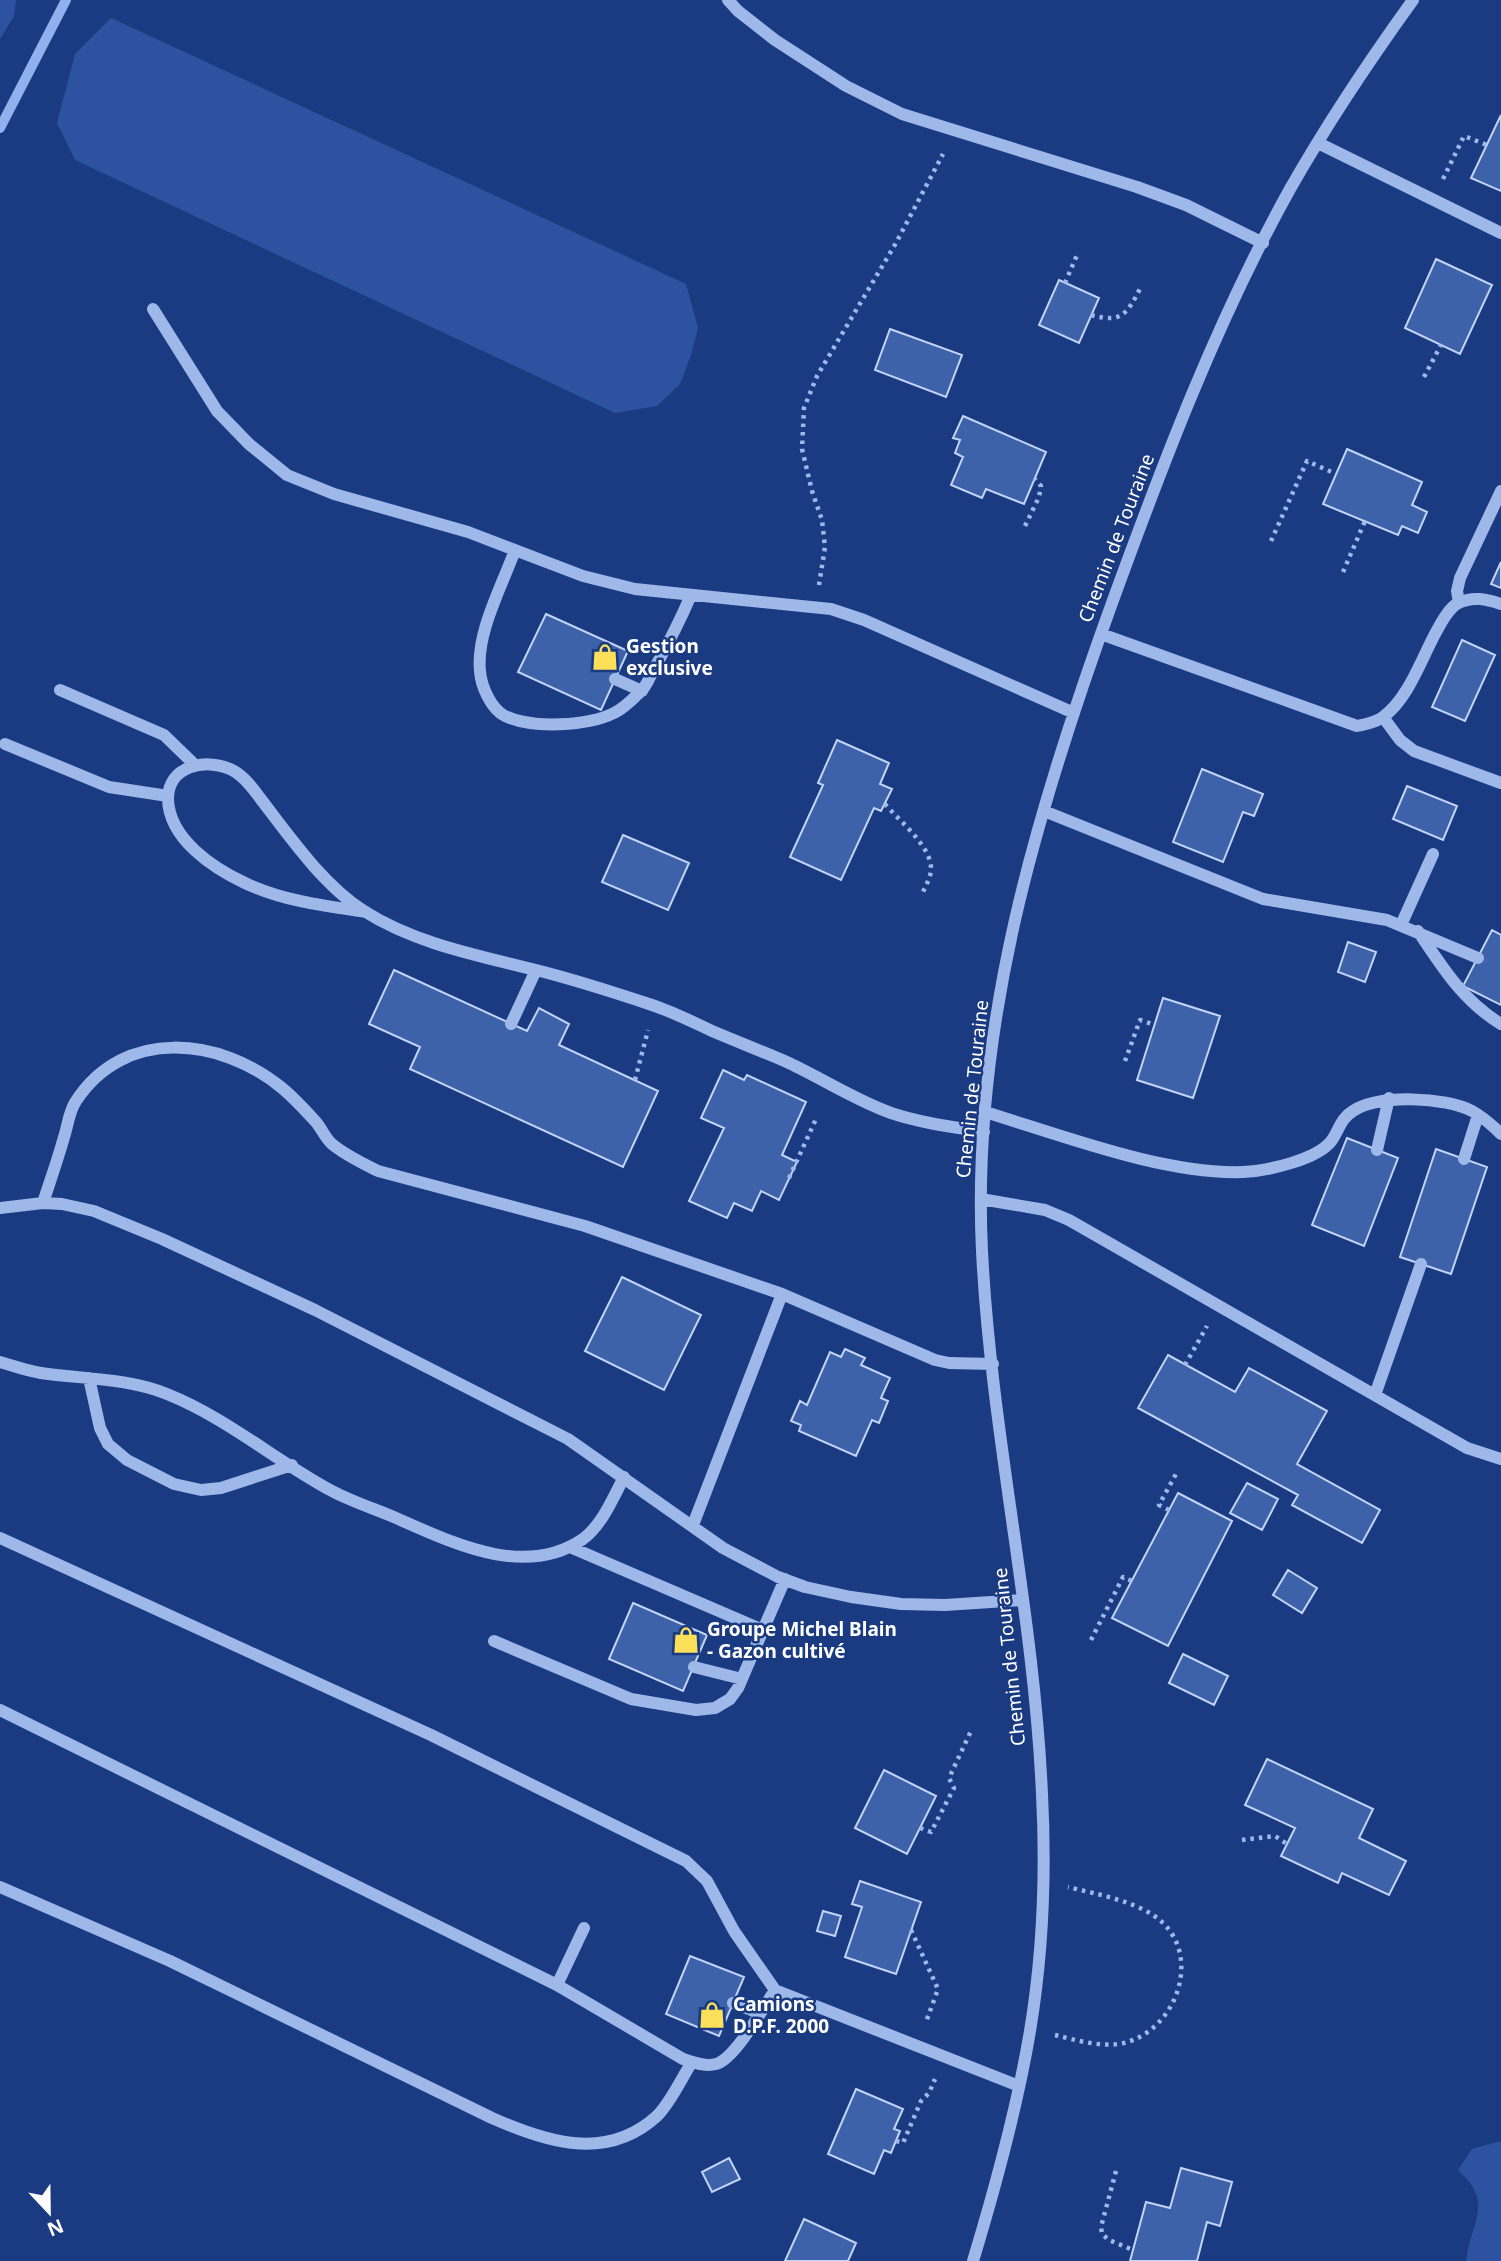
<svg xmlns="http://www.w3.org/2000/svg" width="1501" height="2261" viewBox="0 0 1501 2261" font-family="'Noto Sans',sans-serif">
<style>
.green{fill:#2d53a0}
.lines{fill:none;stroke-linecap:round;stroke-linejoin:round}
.stream{stroke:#90b1ed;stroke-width:10}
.building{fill:#3e62a9;stroke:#c2d4f8;stroke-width:2}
.path{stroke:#9eb8ea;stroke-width:4.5;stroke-dasharray:3.5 5;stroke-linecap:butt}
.minor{stroke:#9eb8ea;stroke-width:12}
.labels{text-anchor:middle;stroke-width:5;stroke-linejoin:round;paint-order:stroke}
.street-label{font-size:19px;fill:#fff;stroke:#1a3b81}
.poi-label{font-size:19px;font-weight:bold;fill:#fff;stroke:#1a3b81;text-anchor:start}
</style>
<rect width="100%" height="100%" fill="#1a3b81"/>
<path class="green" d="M0,0H16L14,16L0,39Z
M111,18L686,284L698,328L691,355L680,384L657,406L615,413L75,160L57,123L75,54Z
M1497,2142H1501V2261H1466C1471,2220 1495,2204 1458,2170L1472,2149Z"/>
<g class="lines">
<path class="stream" d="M0,128L66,0"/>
</g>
<path class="building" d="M1501,115V191L1471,178Z
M1436,259L1492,285L1460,354L1405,328Z
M1059,280L1099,298L1079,343L1039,325Z
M890,329L962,355L946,397L875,370Z
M963,416L1046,452L1024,504L986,489L982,498L951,485L963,457L955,453L960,440L953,438Z
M1347,449L1422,482L1412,505L1427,512L1418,533L1402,526L1398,535L1323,504Z
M1501,562V588L1491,584Z
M546,614L628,651L601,710L518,672Z
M1462,640L1495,655L1465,721L1432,707Z
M837,740L889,763L880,784L892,789L881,811L874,808L841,880L790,857L823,785L818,783Z
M1202,769L1263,794L1254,816L1243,812L1223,862L1173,842Z
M1407,786L1457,806L1443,840L1393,819Z
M623,835L689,863L668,910L602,882Z
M1492,930L1501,935V1005L1463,986Z
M1348,942L1376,952L1365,982L1338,972Z
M394,970L527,1031L539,1008L569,1024L559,1045L658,1091L623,1167L410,1069L420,1047L369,1024Z
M1163,998L1220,1016L1193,1098L1137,1080Z
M723,1070L744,1080L747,1075L806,1102L782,1155L797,1162L779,1200L761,1191L752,1211L734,1203L727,1218L689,1201L724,1128L701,1118Z
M1347,1138L1398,1158L1364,1246L1312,1225Z
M1436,1149L1487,1167L1451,1274L1400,1257Z
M622,1277L701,1315L664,1390L585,1351Z
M845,1349L865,1358L861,1365L890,1378L881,1398L888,1401L879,1423L872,1420L856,1456L799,1431L801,1425L791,1421L800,1401L807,1405L830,1352L841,1357Z
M1168,1355L1235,1392L1249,1368L1327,1411L1297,1464L1380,1510L1362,1543L1292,1505L1298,1495L1138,1408Z
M1247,1483L1278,1499L1262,1530L1230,1513Z
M1178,1493L1232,1521L1168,1646L1112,1618Z
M1288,1570L1317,1588L1302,1613L1273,1595Z
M633,1603L707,1635L683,1691L609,1659Z
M1183,1654L1228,1676L1214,1705L1169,1683Z
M1267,1759L1373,1809L1359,1838L1406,1861L1389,1895L1342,1873L1338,1883L1281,1856L1295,1828L1245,1805Z
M884,1770L936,1796L907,1854L855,1828Z
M860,1881L921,1902L896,1974L845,1957L862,1907L852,1904Z
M823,1911L841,1916L835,1936L817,1931Z
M690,1956L744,1977L719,2036L666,2014Z
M856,2089L903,2109L894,2129L900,2131L891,2153L884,2150L874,2174L828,2154Z
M729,2158L740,2179L712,2192L702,2172Z
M1181,2168L1232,2182L1220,2226L1207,2222L1197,2261H1130L1146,2202L1170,2208Z
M804,2219L856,2243L848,2261H785Z"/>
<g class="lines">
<path class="path" d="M1443,179L1464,136L1487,145
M1065,283L1077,255
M1091,315C1123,324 1127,313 1141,287
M1424,377L1441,345
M1025,526L1039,497L1041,486L1035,479
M1271,541L1307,461L1336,474
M1343,572L1365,521
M819,585L825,547L822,520L812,491L802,449L804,408L817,376L896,243L943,154
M885,804C899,821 933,847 931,871C930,878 926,885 923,892
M1125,1061L1140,1020L1155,1025
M635,1080L648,1030
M789,1178L816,1119
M1185,1365L1207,1326
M1169,1510L1159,1505L1176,1474
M1091,1640L1123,1577L1132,1581
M920,1828L931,1832L954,1788L949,1778L971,1731
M1242,1840L1275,1836L1287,1844
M911,1930L938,1989L926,2022
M1055,2035C1076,2040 1101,2048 1124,2043C1174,2031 1202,1961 1163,1923C1142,1902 1096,1894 1068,1887
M896,2141L903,2143L921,2101L929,2093L935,2079
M1116,2171L1101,2227L1102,2234L1109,2240L1133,2250"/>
<path class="minor" d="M728,0L738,11L775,40L846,86L902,114L1137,187L1186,205L1263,243
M1318,143L1501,233
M153,309L217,411L249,444L287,475L334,494L468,532L583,576L635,589L831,609L864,620L1074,713
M515,550C502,586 476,633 480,671C481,686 491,709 505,716C532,729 588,726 614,713C623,709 632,700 639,693C646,688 649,678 653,671C667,646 680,621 691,595
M1459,603L1457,591L1460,578L1501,491
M1101,634L1357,726C1366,724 1375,723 1383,717C1408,699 1421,660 1435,634C1441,623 1448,609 1458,603C1473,596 1486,599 1501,604
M615,679L642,691
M60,690L164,735L194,764
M1383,717L1400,740L1414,751L1501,783
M5,744L109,787L168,796
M1044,811L1263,899L1387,920L1478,958
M366,912C325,906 283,901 245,883C213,868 169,839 168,799C168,766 205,758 230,769C242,774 252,787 260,798C289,836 323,885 364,911C414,943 476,955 532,969C573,979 613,992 652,1005C673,1012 693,1022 712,1031C738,1042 764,1052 789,1063C823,1079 855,1100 891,1113C921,1123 953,1127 984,1132
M1401,925L1433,854
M1418,931C1442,967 1463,1001 1501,1024
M511,1024L536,970
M985,1112C1061,1135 1165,1175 1243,1172C1266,1171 1318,1160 1332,1140C1339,1130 1341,1118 1353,1111C1379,1094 1445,1097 1472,1111C1483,1117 1492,1125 1501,1134
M1377,1150L1389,1098
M1464,1159L1478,1115
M981,1199L1045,1210L1069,1220L1467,1448L1501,1459
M43,1203C50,1181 58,1159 64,1137C68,1125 69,1111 76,1101C124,1027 220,1037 282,1088C294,1098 306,1111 316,1122C322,1129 325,1138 332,1144C345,1155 362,1163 378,1171L585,1226L782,1294
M0,1208L43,1203L62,1204L94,1211L162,1239L315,1310L568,1439L723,1548L778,1577L805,1587L851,1597L901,1604L945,1605L1023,1600
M0,1362C14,1366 27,1371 41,1373C82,1379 128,1378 167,1394C227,1418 276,1461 332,1491C353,1502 375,1509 396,1518C453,1543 525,1579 583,1539C602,1525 613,1498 624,1477
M89,1378L100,1428L108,1444L127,1460L174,1484L201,1490L221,1488L292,1465
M1375,1395L1421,1264
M693,1525L782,1294L935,1360L949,1363L993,1364
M0,1538L431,1735L686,1861L707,1881L734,1931L775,1990L1019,2086
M570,1547L763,1630
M494,1641L631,1699L696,1710L715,1708L730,1699L738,1688L785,1579
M694,1667L742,1679
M0,1710L557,1985L683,2059C693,2062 705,2067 716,2064C735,2059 763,2008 775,1990
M0,1887L170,1961L492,2118C546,2142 607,2162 657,2116C671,2102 681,2079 692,2062
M557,1985L584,1928
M733,2003L759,2013
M973,2261C996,2185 1017,2109 1030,2031C1043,1953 1046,1872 1042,1794C1034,1612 991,1433 982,1251C971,1028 1037,810 1112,603C1163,463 1217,320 1290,189C1327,124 1369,61 1413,0"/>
</g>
<defs>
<symbol id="shop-bare" viewBox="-9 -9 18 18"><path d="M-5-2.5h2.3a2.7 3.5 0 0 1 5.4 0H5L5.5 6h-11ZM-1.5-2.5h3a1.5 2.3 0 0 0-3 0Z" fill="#fde059" stroke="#1a3b81" stroke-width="2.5" paint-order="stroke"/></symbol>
</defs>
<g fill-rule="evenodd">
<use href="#shop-bare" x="586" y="638" width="38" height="38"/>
<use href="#shop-bare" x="667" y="1621" width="38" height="38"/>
<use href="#shop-bare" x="693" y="1996" width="38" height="38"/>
</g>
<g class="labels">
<g class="street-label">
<text transform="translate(1116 538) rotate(-69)" y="7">Chemin de Touraine</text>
<text transform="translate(972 1089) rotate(-84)" y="7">Chemin de Touraine</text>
<text transform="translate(1009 1657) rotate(-96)" y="7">Chemin de Touraine</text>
</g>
<g class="poi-label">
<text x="626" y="653">Gestion<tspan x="626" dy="22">exclusive</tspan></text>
<text x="707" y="1636">Groupe Michel Blain<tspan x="707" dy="22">- Gazon cultivé</tspan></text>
<text x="733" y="2011">Camions<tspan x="733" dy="22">D.P.F. 2000</tspan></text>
</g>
</g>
<g transform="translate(49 2212) rotate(158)" stroke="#1a3b81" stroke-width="5" paint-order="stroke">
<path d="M0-5L12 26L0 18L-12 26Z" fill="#ffffff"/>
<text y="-10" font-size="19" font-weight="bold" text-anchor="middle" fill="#ffffff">N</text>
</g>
</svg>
